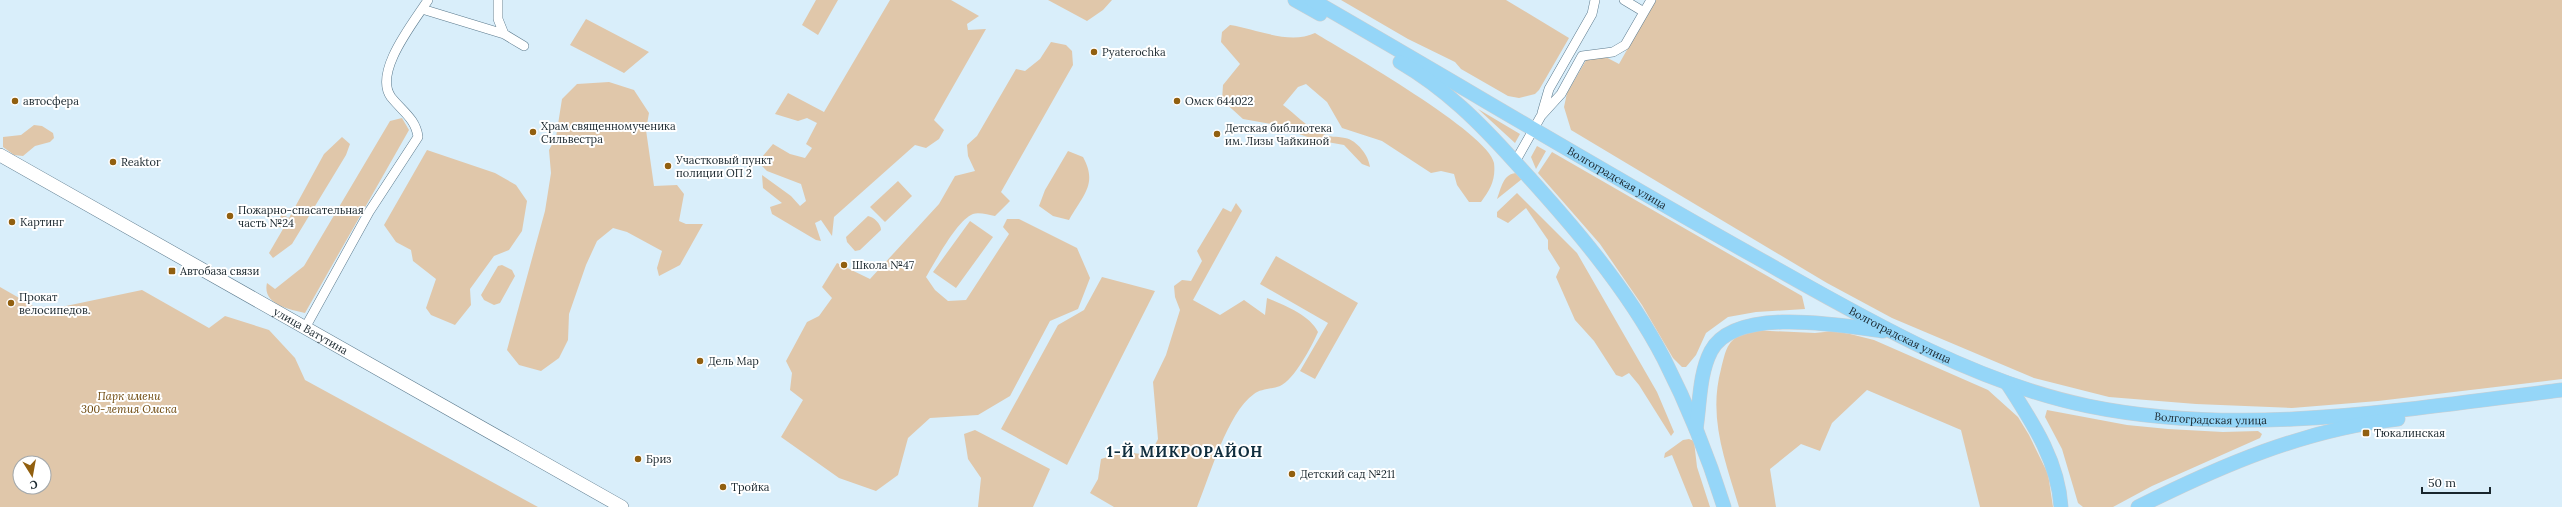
<svg xmlns="http://www.w3.org/2000/svg" width="2562" height="507" viewBox="0 0 2562 507" font-family="Lora,serif">
<style>
.green{fill:#e0c7aa;fill-rule:evenodd}
.lines{fill:none;stroke-linecap:round;stroke-linejoin:round}
.minor-casing{stroke:#5b7a8d;stroke-width:10}
.secondary-casing{stroke:#5b7a8d;stroke-width:14}
.primary-casing{stroke:#cccfd1;stroke-width:15}
.minor{stroke:#fff;stroke-width:9}
.secondary{stroke:#fff;stroke-width:13}
.primary{stroke:#95d6f8;stroke-width:14}
.poi-dot{fill:#915f0f;stroke:#fff;stroke-width:1.5}
.labels{text-anchor:middle;stroke-width:4;stroke-linejoin:round;paint-order:stroke}
.poi-label{font-size:11px;fill:#19262d;stroke:#fff;text-anchor:start}
.street-label{font-size:11px;fill:#19262d;stroke:#fff}
.park-label{font-size:11px;font-style:italic;fill:#6c460a;stroke:#fff}
.district-label{font-size:15px;font-weight:bold;letter-spacing:1px;fill:#102e3e;stroke:#fff}
</style>
<rect width="100%" height="100%" fill="#d9eefa"/>
<path class="green" d="M816,0H838L818,35L802,25Z
M890,0H951L979,16L967,24L968,30L986,29L934,120L944,130L939,139L926,148L915,145L834,217L832,236L821,220L815,223L821,241L816,240L772,214L770,207L782,203L763,188L762,175L791,196L800,206L806,201L801,184L767,171L759,163L762,157L773,144L790,154L805,158L812,148L806,144L817,123L807,118L798,121L775,114L788,93L824,112Z
M1048,0H1112L1103,10L1087,21Z
M1341,0H1506L1569,38L1539,90L1535,94L1519,98L1508,96L1461,69L1455,62L1408,39Z
M1655,0H2562V379L2378,401L2292,408L2196,404L2109,397L2034,378L1892,318L1827,283L1571,130L1564,107L1567,93L1589,55L1600,54L1619,64Z
M586,19L649,52L624,73L570,45Z
M1230,25C1257,29 1289,45 1315,33C1346,52 1489,133 1494,163C1496,180 1490,190 1481,202H1469L1457,185L1454,174L1441,171L1431,173L1382,141L1342,128L1327,102L1306,84L1298,87L1283,105C1295,114 1307,127 1321,133C1330,138 1336,136 1345,138C1357,140 1369,156 1370,167L1362,164L1344,145L1316,140L1271,124L1243,119L1222,100L1223,85L1240,64L1221,42L1222,32Z
M1051,42L1066,45L1072,51L1073,65L1001,192L1010,201L995,216C989,215 979,212 973,214C957,220 935,262 926,277L935,290L948,301L966,300L1009,234L1003,227L1007,219H1019L1077,248L1090,278L1078,309L1050,321L1010,396L978,415L930,418L908,438L898,475L876,491L839,478L781,437L803,400L790,390L792,373L786,361L807,322L819,316L832,298L822,287L837,263L870,279L939,204L955,176L975,171L968,156L967,145L977,136L1016,69L1025,71L1040,59Z
M609,82L634,90L649,113L646,130L654,186L677,185L684,194L679,221L686,224H703L680,265L659,276L657,268L662,251L627,232L613,228L597,241L586,265L569,314L568,340L559,358L541,371L519,365L507,350L545,211L551,173L549,150L556,137L562,99L577,84Z
M1478,109L1520,134L1515,143Z
M402,118L409,130L305,313C288,309 262,304 267,283L275,289L304,266L390,121Z
M34,125L42,126L53,133L54,138L50,142L35,146L23,156L14,155L3,147V137L21,135Z
M342,137L350,144L346,155L292,244L273,258L269,253L283,229L276,225L282,214L289,218L324,154Z
M1537,146L1546,151L1536,169L1531,157Z
M427,150L495,173L516,185L527,201L522,231L509,250L494,256L470,289L471,305L455,325L431,315L426,308L436,279L413,261L411,250L396,242L384,225Z
M1068,151L1083,157C1098,184 1083,195 1069,220L1053,216L1039,206L1045,190Z
M1552,152L1802,296L1805,309L1756,312L1728,317L1706,333L1696,355L1686,367H1682L1673,358L1642,305L1600,244L1538,173Z
M1517,173L1522,179L1497,199C1501,189 1503,173 1517,173Z
M898,181L912,196L885,222L870,207Z
M1517,193L1577,253L1657,392L1674,432L1671,436L1639,385L1629,373L1622,377L1616,375L1594,341L1575,320L1556,277L1560,268L1548,249V240L1526,208L1508,223L1497,217V212Z
M1236,203L1242,211L1193,300L1220,315L1244,300L1265,315L1267,298C1284,305 1310,315 1318,332C1312,346 1294,380 1280,386C1272,389 1260,389 1254,394C1227,413 1210,476 1197,507H1114L1090,493L1098,479L1101,459L1124,452L1150,455L1158,439L1153,382L1166,355L1180,310L1175,297L1174,286L1182,280L1191,281L1202,261L1197,251L1223,208L1231,212Z
M868,216C874,217 881,224 881,230L860,250L855,251L847,242L846,237Z
M970,221L993,237L956,288L933,272Z
M1276,256L1358,303L1315,379L1300,371L1328,323L1260,284Z
M498,266L502,265L512,270L515,276L500,303L494,305L484,300L481,295Z
M1102,277L1155,291L1067,465L1001,429L1058,325L1084,310Z
M0,287L42,311L142,290L209,328L225,316L269,330L295,358L305,380L538,507H0ZM20,463H44V487H20Z
M1750,330L1815,333L1834,331L1850,334L1874,340L1988,390L2018,417L2029,435L2048,474L2053,507H1980L1961,430L1867,390L1832,423L1820,451L1801,444L1770,469L1776,507H1739C1725,460 1708,418 1721,369C1727,346 1727,340 1750,330Z
M2047,410L2127,425L2168,429L2223,432L2258,431L2262,434L2260,438L2152,486L2113,507H2083L2078,503L2062,449L2045,417Z
M975,430L1050,469L1033,507H978L981,478L968,459L964,434Z
M1689,439L1694,441L1697,467L1710,507H1693L1672,455L1664,458L1665,453L1683,440Z"/>
<g class="lines">
<defs>
<path id="minor" d="M498,0V19L504,34
M1624,0L1644,12
M422,9L504,34L524,46
M1542,113L1549,89L1592,14L1595,0
M1515,162L1541,116L1561,94L1582,56L1613,52L1625,45L1651,0
M305,328L369,212L418,137C416,119 402,111 391,97C373,72 414,22 428,0"/>
<g id="secondary">
<path id="s1" d="M0,155L622,507"/>
</g>
<g id="primary">
<path d="M1295,0L1320,14"/>
<path id="s2" d="M1312,0C1460,85 1605,173 1754,256C1857,314 1971,382 2088,406C2244,438 2406,409 2562,390"/>
<path d="M1400,62C1446,89 1479,122 1515,162C1570,222 1626,286 1664,359C1688,406 1708,456 1724,507"/>
<path d="M2007,383C2032,422 2058,460 2061,507"/>
<path d="M1696,429C1700,404 1699,374 1711,351C1735,306 1840,325 1883,331"/>
<path d="M2138,507C2220,466 2305,429 2398,419"/>
</g>
</defs>
<use href="#minor" class="minor-casing"/>
<use href="#secondary" class="secondary-casing"/>
<use href="#primary" class="primary-casing"/>
<use href="#minor" class="minor"/>
<use href="#secondary" class="secondary"/>
<use href="#primary" class="primary"/>
</g>
<g class="poi-dot">
<circle cx="1094" cy="52" r="4"/>
<circle cx="15" cy="101" r="4"/>
<circle cx="1177" cy="101" r="4"/>
<circle cx="533" cy="132" r="4"/>
<circle cx="1217" cy="134" r="4"/>
<circle cx="113" cy="162" r="4"/>
<circle cx="668" cy="166" r="4"/>
<circle cx="230" cy="216" r="4"/>
<circle cx="12" cy="222" r="4"/>
<circle cx="844" cy="265" r="4"/>
<rect x="168" y="267" width="8" height="8" rx="2"/>
<circle cx="11" cy="303" r="4"/>
<circle cx="700" cy="361" r="4"/>
<rect x="2362" y="429" width="8" height="8" rx="2"/>
<circle cx="638" cy="459" r="4"/>
<circle cx="1292" cy="474" r="4"/>
<circle cx="723" cy="487" r="4"/>
</g>
<g class="labels">
<g class="poi-label">
<text x="1102" y="56">Pyaterochka</text>
<text x="23" y="105">автосфера</text>
<text x="1185" y="105">Омск 644022</text>
<text x="541" y="130">Храм священномученика<tspan x="541" dy="13">Сильвестра</tspan></text>
<text x="1225" y="132">Детская библиотека<tspan x="1225" dy="13">им. Лизы Чайкиной</tspan></text>
<text x="676" y="164">Участковый пункт<tspan x="676" dy="13">полиции ОП 2</tspan></text>
<text x="121" y="166">Reaktor</text>
<text x="238" y="214">Пожарно-спасательная<tspan x="238" dy="13">часть №24</tspan></text>
<text x="20" y="226">Картинг</text>
<text x="852" y="269">Школа №47</text>
<text x="180" y="275">Автобаза связи</text>
<text x="19" y="301">Прокат<tspan x="19" dy="13">велосипедов.</tspan></text>
<text x="708" y="365">Дель Мар</text>
<text x="2374" y="437">Тюкалинская</text>
<text x="646" y="463">Бриз</text>
<text x="1300" y="478">Детский сад №211</text>
<text x="731" y="491">Тройка</text>
</g>
<g class="street-label">
<text dy="4" stroke="none"><textPath href="#s2" startOffset="353">Волгоградская улица</textPath></text>
<text dy="4" stroke="none"><textPath href="#s1" startOffset="357">улица Ватутина</textPath></text>
<text dy="4" stroke="none"><textPath href="#s2" startOffset="677">Волгоградская улица</textPath></text>
<text dy="4" stroke="none"><textPath href="#s2" startOffset="1002">Волгоградская улица</textPath></text>
</g>
<g class="park-label">
<text x="129" y="400">Парк имени<tspan x="129" dy="13">300-летия Омска</tspan></text>
</g>
<g class="district-label">
<text x="1185" y="457">1-Й МИКРОРАЙОН</text>
</g>
</g>
<g transform="translate(32 475) rotate(169)"><circle r="19" fill="#ffffff" stroke="#a3a8ab"/>
<path d="M0-3L7 15L0 10L-7 15Z" fill="#915f0f"/>
<text y="-6" font-size="11" font-weight="bold" text-anchor="middle" fill="#19262d">С</text>
</g>
<path d="M2422 487v6h68v-6" fill="none" stroke="#19262d" stroke-width="2"/>
<text x="2428" y="487" font-size="12" fill="#19262d" stroke="#ffffff" stroke-width="3" paint-order="stroke">50 m</text>
</svg>
